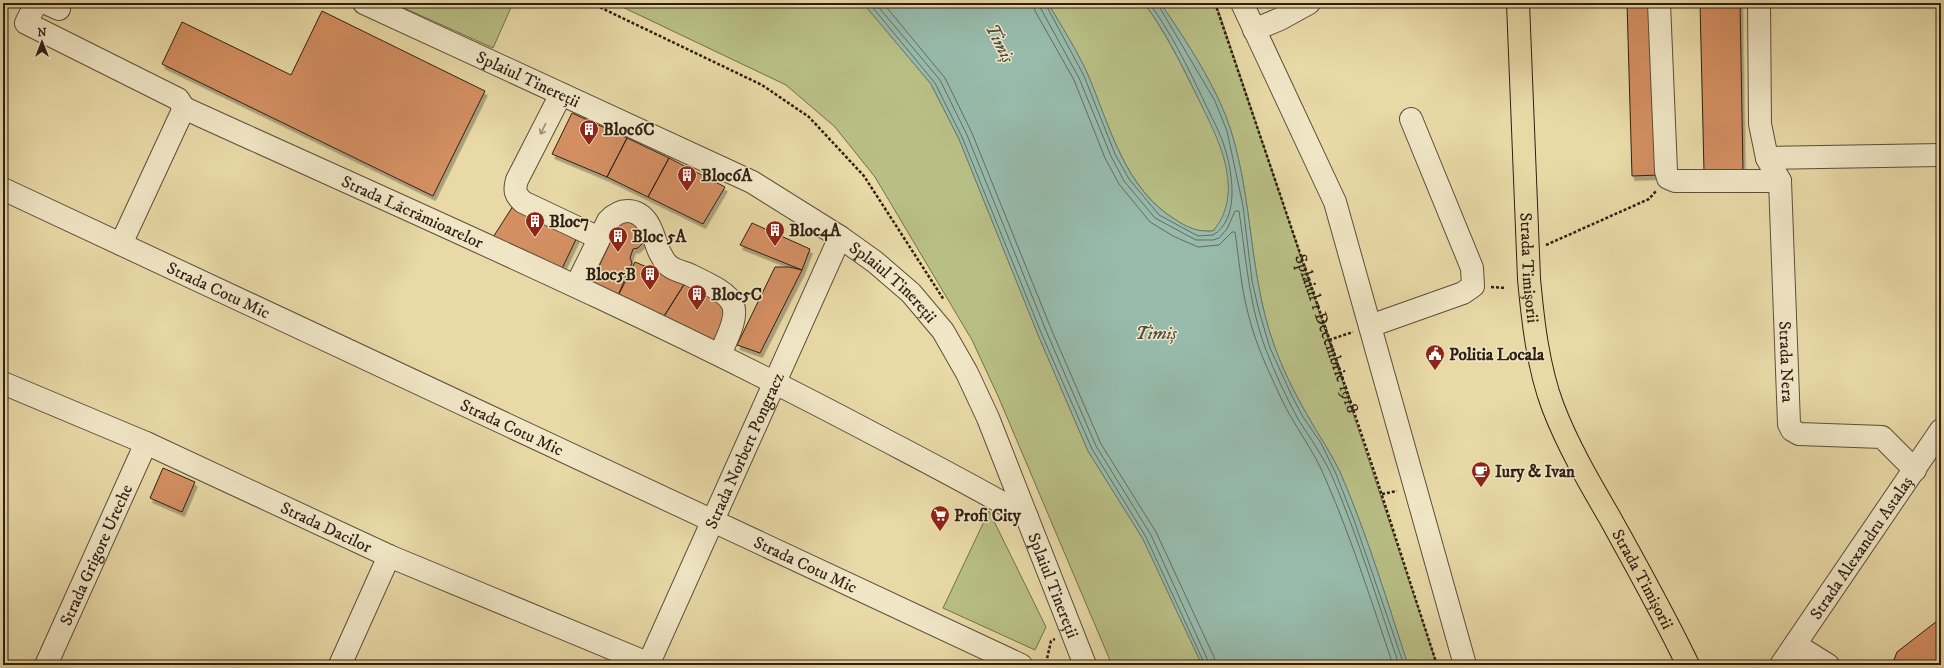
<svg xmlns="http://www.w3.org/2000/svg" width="1944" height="668" viewBox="0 0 1944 668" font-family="'IM FELL DW Pica',serif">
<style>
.green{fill:#b8bf85;stroke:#746f4c}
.water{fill:#97baab;stroke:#6e7c6f}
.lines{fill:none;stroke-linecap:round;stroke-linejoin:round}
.shore{stroke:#646c60;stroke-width:1}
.building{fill:#d38f62;stroke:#301f14;filter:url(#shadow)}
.minor-casing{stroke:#5e4e39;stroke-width:24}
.major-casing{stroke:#301f14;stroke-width:24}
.path{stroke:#301f14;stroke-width:2.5;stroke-dasharray:3 2;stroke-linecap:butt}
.minor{stroke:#f0e6c6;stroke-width:22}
.major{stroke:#e8d9a7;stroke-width:22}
.oneway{stroke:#9a8c76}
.labels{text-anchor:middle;stroke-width:3;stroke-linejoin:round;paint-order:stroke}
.street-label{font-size:17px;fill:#301f14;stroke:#f0e6c6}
.poi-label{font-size:17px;font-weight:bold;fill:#301f14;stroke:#f0e6c6;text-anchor:start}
.water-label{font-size:18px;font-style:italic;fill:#4f4e41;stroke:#f0e6c6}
</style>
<defs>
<filter id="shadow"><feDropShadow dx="2.5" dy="4.5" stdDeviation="0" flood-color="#0004"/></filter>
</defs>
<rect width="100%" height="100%" fill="#e8d9a7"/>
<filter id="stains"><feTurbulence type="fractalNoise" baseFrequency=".005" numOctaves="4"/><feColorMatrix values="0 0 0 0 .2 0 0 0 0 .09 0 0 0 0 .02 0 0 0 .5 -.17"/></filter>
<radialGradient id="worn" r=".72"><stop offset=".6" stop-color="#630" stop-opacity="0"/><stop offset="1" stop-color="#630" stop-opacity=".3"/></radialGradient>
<path class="green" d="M393,3H513L493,48Z
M614,3H863L931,84L959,139L1039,337L1088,451L1143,539L1202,665H1112L998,396L972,340L875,177L835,127L786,85Z
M1048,3H1144C1164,30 1179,60 1194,90C1214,130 1249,190 1213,231C1198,232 1188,228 1176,220C1125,189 1110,127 1088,75C1077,50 1061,26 1048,3Z
M1160,3H1215L1219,12L1437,665H1408C1387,601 1367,534 1340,472C1330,451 1317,433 1306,413C1294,392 1282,368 1274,345C1249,276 1253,201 1231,131C1219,91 1185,38 1160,3Z
M989,511L1046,627L1035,650L943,608Z"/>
<path class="water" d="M863,3H1048C1061,26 1077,50 1088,75C1110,126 1124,189 1176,220C1188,228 1198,232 1213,231C1225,217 1230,199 1228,180C1225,150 1211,125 1198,98C1182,65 1166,32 1144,3H1160C1185,38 1219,91 1231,131C1253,201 1249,276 1274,345C1282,368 1294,392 1306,413C1317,433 1330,451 1340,472C1367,534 1387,601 1408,665H1202L1143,539L1088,451L1039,337L959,139L931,84Z"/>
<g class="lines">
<path class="shore" d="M869,3L935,83L962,137L1042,335L1092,449L1146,537L1205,665
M875,3L940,80L967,135L1047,333L1096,446L1151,535L1210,665
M883,3L945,78L972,133L1052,331L1101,444L1156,532L1214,657L1216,665
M1034,3L1035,11L1074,80L1105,158L1119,184L1150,222L1173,236L1198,247L1219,245L1232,232H1235C1239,259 1241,287 1248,313C1255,343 1268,370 1281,398C1294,426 1314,450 1326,480C1352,540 1372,603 1393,665
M1040,3L1041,9L1079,78L1111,156L1124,181L1155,218L1196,240H1213L1219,238L1227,229L1235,211H1239C1246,258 1249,305 1266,350C1275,373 1286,397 1298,419C1310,438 1323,456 1332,476C1358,537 1378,602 1399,665
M1045,3L1084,76L1115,154L1129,179L1159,215L1198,236L1213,235C1239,220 1233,176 1226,152C1221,133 1211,117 1203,99C1187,66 1171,32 1149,3
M1157,3L1215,101L1227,131L1243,206L1252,281L1259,311L1270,348L1291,394L1303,417L1321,443L1336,474L1354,520L1404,665"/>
</g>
<path class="building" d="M1627,3H1654L1659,175L1632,176Z
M1700,3H1740L1743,171L1704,172Z
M322,11L485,91L433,196L162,64L182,22L291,75Z
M572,113L627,138L607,177L552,154Z
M627,138L669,158L648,197L607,177Z
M669,158L725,187L703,224L648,197Z
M513,206L579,233L559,275L490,242Z
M624,214L648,229L646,240L638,248L633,249L630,258L632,263L616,300L589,287Z
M752,223L810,249L802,270L740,245Z
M635,262L685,283L661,321L616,300Z
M775,267H789L802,270L760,353L737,345Z
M685,283L728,303L725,320L710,347L661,321Z
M163,468L195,482L182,512L150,498Z
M1941,618V662L1939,665H1892L1897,652Z"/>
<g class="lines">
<defs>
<g id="minor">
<path d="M36,3L26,23L178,99L184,108"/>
<path d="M46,3L59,9"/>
<path id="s2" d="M364,3L752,182L840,237L875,262L911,293L943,331L967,373L988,418L1085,665"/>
<path d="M1242,3L1335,202L1465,665"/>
<path d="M1659,3L1666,171L1668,178L1675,181H1780"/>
<path id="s3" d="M1759,3L1760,124L1767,158L1780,181L1789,424L1792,430L1799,434L1882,437L1915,470"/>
<path d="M1254,30L1280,19L1309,3"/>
<path d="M561,94L517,180C514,190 515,195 523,202L599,238"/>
<path id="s4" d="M184,108C414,213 646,313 870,432C923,460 976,487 1027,517"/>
<path d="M1767,158L1941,155"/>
<path id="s5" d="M3,189L1021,665"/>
<path d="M121,244L184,108"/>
<path d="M576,286L608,221C622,206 640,208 650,227C656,239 657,254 668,265C673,270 683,272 690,275C740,299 744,303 720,354"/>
<path d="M1370,326L1463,293L1473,286L1472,268L1411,119"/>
<path id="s6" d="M3,383L146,443L389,556L652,665"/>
<path d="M1796,645L1828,665"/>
<path id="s7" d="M46,665L146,443"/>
<path d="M340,665L389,556"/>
<path id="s8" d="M648,665L840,237"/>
<path id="s9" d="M1781,665L1941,430"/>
</g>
<g id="major">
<path id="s10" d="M1518,3L1529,279C1533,322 1538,367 1553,407C1568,446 1589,482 1610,518C1637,567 1664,615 1688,665"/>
</g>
</defs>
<use href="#minor" class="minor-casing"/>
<use href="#major" class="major-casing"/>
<g class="path">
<path d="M591,3L762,85L809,117L864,176L944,300"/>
<path id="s1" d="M1215,3L1374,471L1437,665"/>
<path d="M1546,245L1649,199L1656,191"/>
<path d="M1491,287L1506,288"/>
<path d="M1329,340L1353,332"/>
<path d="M1382,494L1397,491"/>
<path d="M1046,663L1051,641L1055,639"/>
</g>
<use href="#minor" class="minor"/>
<use href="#major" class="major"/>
</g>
<defs><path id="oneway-shaft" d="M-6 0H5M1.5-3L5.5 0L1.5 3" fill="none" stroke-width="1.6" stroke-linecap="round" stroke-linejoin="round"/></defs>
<use class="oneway" href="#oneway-shaft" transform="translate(543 129) rotate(116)"/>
<defs>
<symbol id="building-pin" viewBox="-11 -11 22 30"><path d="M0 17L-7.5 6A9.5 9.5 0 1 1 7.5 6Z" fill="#8f2418" stroke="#f0e6c6"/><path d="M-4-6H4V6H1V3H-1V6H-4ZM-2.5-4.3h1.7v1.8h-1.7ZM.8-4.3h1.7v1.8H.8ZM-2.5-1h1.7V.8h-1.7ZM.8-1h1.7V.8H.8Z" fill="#fff"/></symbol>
<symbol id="civic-pin" viewBox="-11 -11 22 30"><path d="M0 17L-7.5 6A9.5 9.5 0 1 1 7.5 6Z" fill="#8f2418" stroke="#f0e6c6"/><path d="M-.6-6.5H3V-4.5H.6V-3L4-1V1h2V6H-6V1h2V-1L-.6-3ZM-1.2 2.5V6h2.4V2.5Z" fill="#fff"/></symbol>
<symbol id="cafe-pin" viewBox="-11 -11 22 30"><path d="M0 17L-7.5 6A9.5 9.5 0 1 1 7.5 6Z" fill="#8f2418" stroke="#f0e6c6"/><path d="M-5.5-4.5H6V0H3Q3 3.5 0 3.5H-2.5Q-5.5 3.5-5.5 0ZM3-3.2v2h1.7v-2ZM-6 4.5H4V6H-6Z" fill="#fff"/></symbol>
<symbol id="supermarket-pin" viewBox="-11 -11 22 30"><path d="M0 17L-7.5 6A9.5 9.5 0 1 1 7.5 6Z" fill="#8f2418" stroke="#f0e6c6"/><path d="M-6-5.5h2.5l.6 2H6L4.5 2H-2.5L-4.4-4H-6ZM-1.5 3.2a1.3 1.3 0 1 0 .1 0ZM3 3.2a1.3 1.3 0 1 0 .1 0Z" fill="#fff"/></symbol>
</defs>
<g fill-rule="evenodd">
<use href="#building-pin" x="578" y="118" width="22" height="30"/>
<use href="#building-pin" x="676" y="164" width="22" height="30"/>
<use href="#building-pin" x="524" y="210" width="22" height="30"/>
<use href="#building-pin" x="764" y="219" width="22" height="30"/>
<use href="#building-pin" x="607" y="225" width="22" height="30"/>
<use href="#building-pin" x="639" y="263" width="22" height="30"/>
<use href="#building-pin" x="686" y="283" width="22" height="30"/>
<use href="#civic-pin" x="1424" y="343" width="22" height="30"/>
<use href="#cafe-pin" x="1470" y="460" width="22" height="30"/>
<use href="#supermarket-pin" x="929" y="504" width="22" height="30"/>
</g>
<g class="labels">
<g class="street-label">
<text dy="6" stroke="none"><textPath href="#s2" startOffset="181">Splaiul Tinereții</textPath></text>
<text dy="6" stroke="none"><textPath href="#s4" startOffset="251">Strada Lăcrămioarelor</textPath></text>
<text dy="6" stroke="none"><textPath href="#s10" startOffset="265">Strada Timișorii</textPath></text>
<text dy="6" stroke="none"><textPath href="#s2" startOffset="601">Splaiul Tinereții</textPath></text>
<text dy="6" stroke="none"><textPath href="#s5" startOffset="238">Strada Cotu Mic</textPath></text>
<text dy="6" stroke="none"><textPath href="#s1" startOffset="349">Splaiul 1 Decembrie 1918</textPath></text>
<text dy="6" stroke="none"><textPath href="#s3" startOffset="363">Strada Nera</textPath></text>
<text dy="6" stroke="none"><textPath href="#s5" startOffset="562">Strada Cotu Mic</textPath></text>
<text dy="6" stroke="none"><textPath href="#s8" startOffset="235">Strada Norbert Pongracz</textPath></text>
<text dy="6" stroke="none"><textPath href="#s6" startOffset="354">Strada Dacilor</textPath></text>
<text dy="6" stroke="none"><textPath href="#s9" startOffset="142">Strada Alexandru Astalaș</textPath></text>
<text dy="6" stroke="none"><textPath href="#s7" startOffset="121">Strada Grigore Ureche</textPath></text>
<text dy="6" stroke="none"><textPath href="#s5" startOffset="886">Strada Cotu Mic</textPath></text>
<text dy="6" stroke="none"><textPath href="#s10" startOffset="601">Strada Timișorii</textPath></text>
<text dy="6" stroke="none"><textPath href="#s2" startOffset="949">Splaiul Tinereții</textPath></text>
</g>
<g class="poi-label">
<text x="603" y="135">Bloc6C</text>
<text x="701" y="181">Bloc6A</text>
<text x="549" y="227">Bloc7</text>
<text x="789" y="236">Bloc4A</text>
<text x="632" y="242">Bloc 5A</text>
<text x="636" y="280" text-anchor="end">Bloc5B</text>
<text x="711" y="300">Bloc5C</text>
<text x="1449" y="360">Politia Locala</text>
<text x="1495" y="477">Iury &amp; Ivan</text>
<text x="954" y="521">Profi City</text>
</g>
<g class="water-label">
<text transform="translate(1000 43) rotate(63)" y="6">Timiș</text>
<text x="1156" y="339">Timiș</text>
</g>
</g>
<rect width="1944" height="668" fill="none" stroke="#e8d9a7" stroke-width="16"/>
<rect x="4" y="4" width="1936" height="660" fill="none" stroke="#301f14" stroke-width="2"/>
<rect x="8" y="8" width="1928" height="652" fill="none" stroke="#301f14"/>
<g transform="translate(42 42)" stroke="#f0e6c6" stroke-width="3" paint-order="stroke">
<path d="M0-3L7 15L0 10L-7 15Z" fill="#301f14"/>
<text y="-6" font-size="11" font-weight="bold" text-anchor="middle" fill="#301f14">N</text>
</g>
<rect width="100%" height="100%" filter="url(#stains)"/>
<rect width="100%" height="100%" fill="url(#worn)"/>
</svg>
